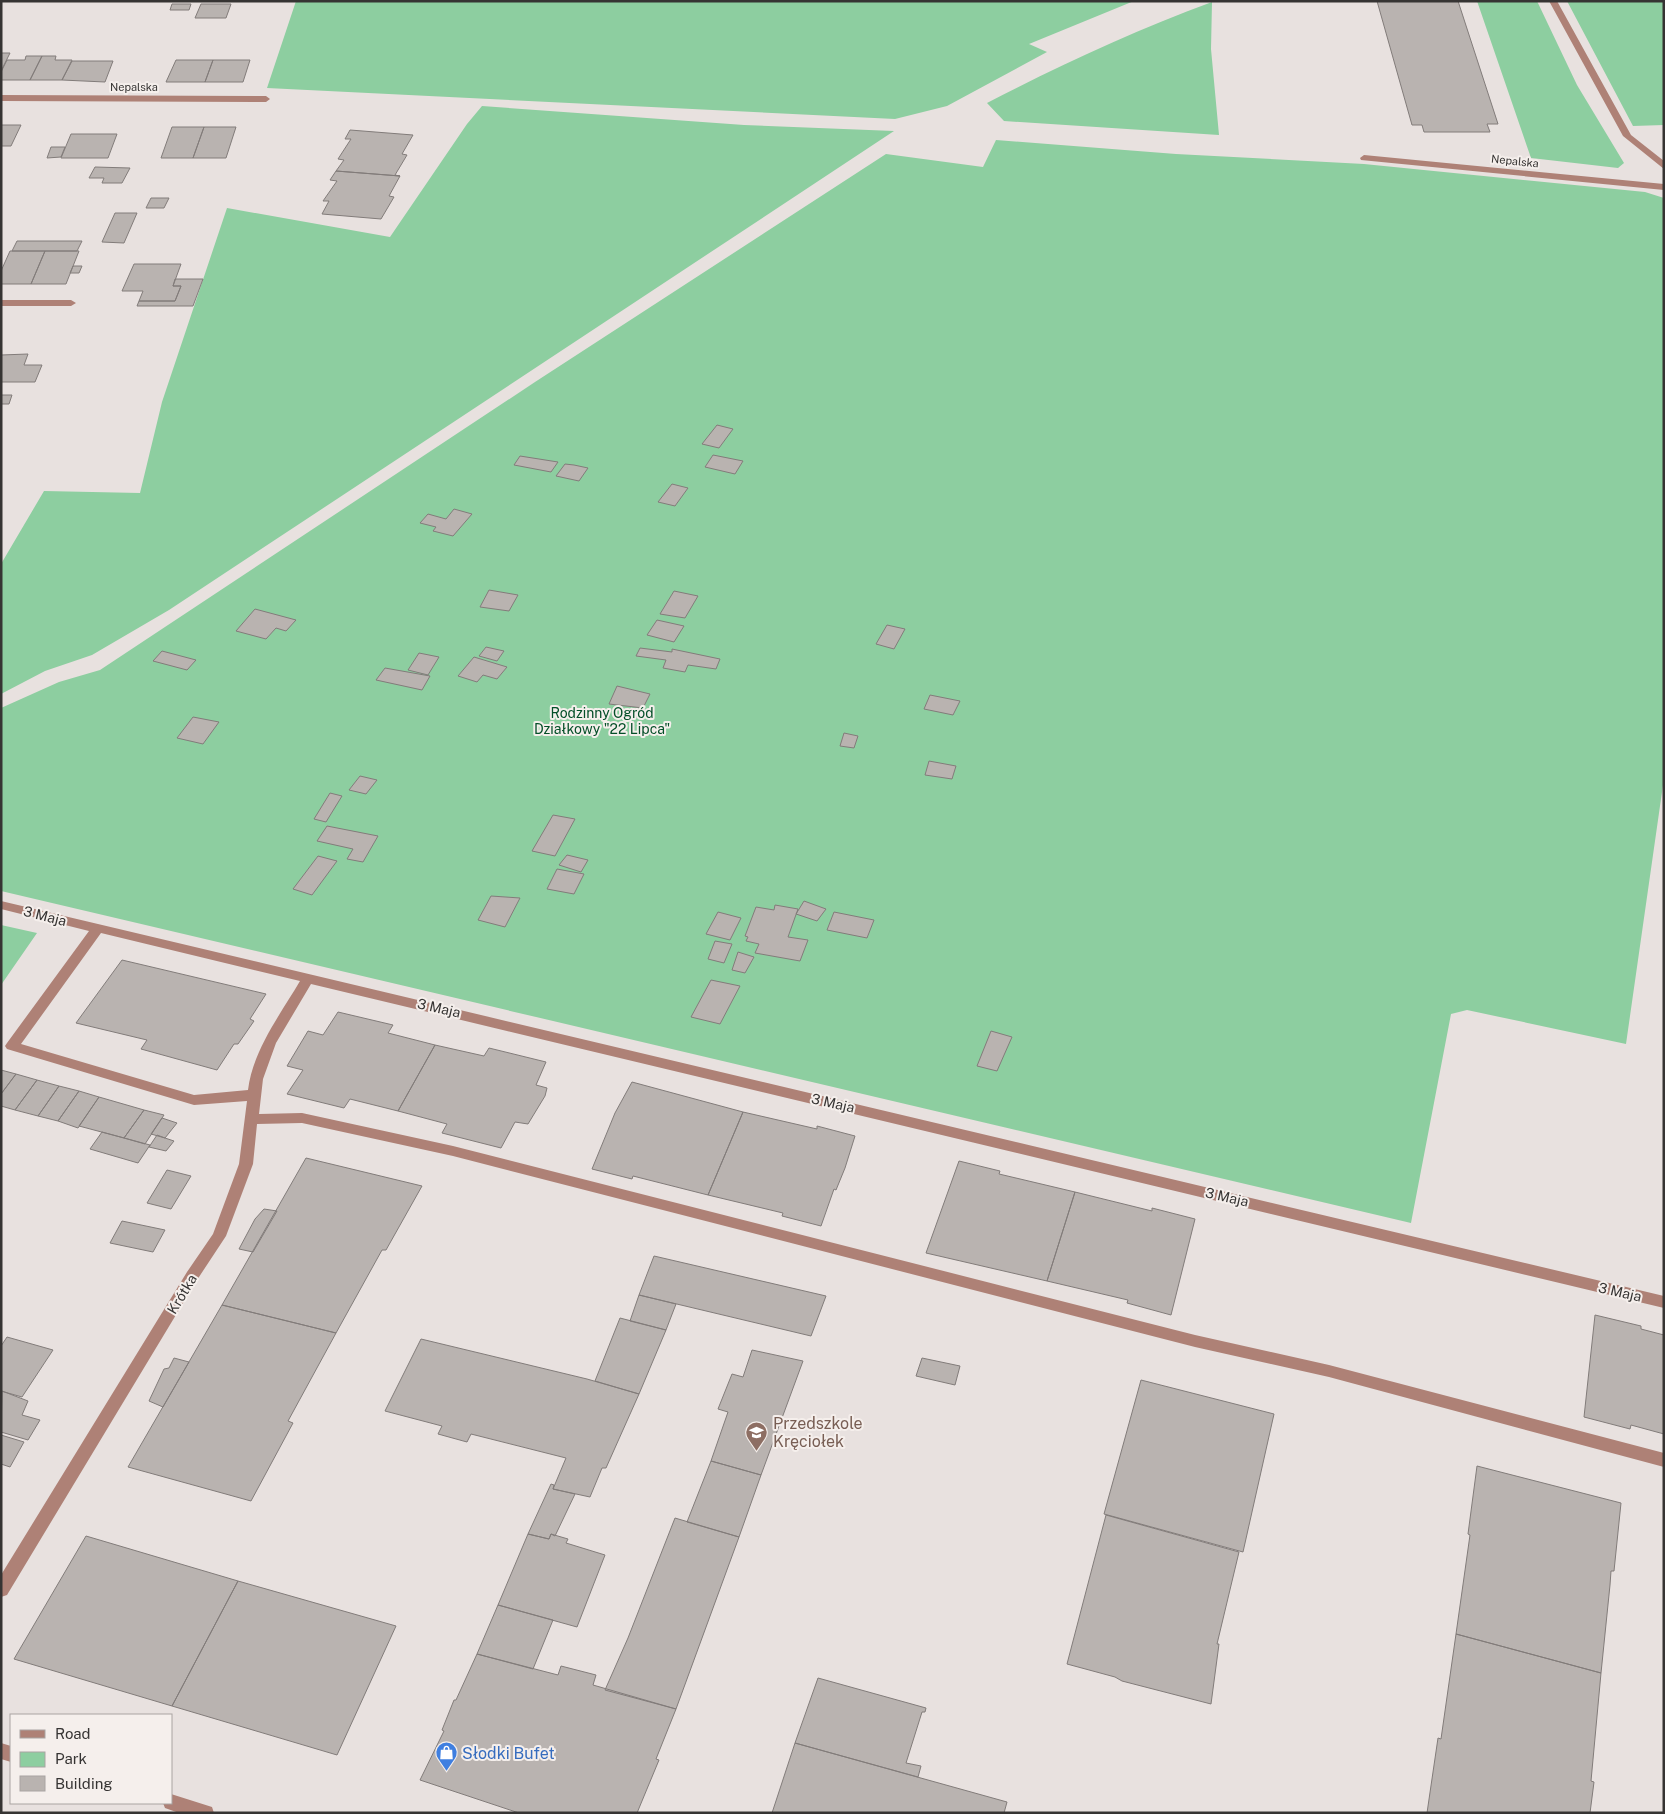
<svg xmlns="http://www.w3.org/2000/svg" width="1665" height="1814" viewBox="0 0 1665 1814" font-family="'Public Sans',sans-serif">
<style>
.green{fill:#8dcea0}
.building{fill:#b9b3b0;stroke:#827c7a}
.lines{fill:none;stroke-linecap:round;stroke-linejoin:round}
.minor{fill:#ae8176;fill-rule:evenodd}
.labels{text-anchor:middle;stroke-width:4;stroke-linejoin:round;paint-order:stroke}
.far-street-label{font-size:11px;fill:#363433;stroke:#f5efec}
.park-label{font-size:14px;fill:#044f28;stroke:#f5efec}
.street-label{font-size:14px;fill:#363433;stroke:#f5efec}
.near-education-label{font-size:16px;fill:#785e54;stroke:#f5efec;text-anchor:start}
.near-shop-label{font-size:16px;fill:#366cbe;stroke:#f5efec;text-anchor:start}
</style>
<rect width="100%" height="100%" fill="#e8e1df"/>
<path class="green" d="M296,1H1134L1029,44L1047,52L947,106L895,119L267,88Z
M1477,1H1537L1577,85L1624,163L1618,168L1531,158Z
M1567,1H1664V125L1633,126Z
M1212,2L1211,49L1219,135L1004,121L987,103C1060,65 1134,31 1212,2Z
M482,106L744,125L894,131L169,610L92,655L45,671L1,694V564L44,491L140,493L162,402L227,208L390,237L467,124Z
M996,140L1176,154L1364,164L1645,192L1664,198V778L1626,1044L1467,1010L1451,1014L1411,1223L1,891V708L59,682L100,670L535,382L886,154L983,167Z
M1,925L37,933L1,985Z"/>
<path class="building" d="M1377,1H1458L1498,124H1487L1490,132H1424L1422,125H1412Z
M172,4H191L189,10H170Z
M201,4H231L226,18H195Z
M1,53H10L1,71Z
M26,56H42L30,80H1V72L7,60H25Z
M42,56H56L55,60H72L62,80H30Z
M176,60H213L205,82H166Z
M213,60H250L243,82H205Z
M72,61H113L105,82L62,80Z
M1,125H21L11,146H1Z
M172,127H204L193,158H161Z
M204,127H236L226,158H193Z
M350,130L413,135L402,154L407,155L395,175L400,176L336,171L344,160L338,159L351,139H345Z
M71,134H117L108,158H61Z
M51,147H65L61,157L47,158Z
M95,167L130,168L122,183H102L104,178H89Z
M336,171L400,176L389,196L394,197L381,219L322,214L329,201H323L337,181L330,180Z
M151,198H169L164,208H146Z
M115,213H137L124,243L102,242Z
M17,241H82L77,251H12Z
M10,251H45L31,284H1V271Z
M45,251H79L66,284H31Z
M134,264H181L173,286H181L175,301H139L143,291H122Z
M73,266H82L79,273H70Z
M175,279H203L193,306H137L139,301H175L181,286H173Z
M28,354L24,365H42L35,382H1V355Z
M1,395H12L9,404H1Z
M717,425L733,429L719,448L702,444Z
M713,455L743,461L735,474L705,467Z
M520,456L558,462L551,472L514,465Z
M565,464L574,465L588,468L579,481L556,476Z
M672,484L688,488L675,506L658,502Z
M454,509L472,514L453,536L433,531L436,527L420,523L428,514L446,519Z
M489,590L518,595L509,611L480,607Z
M674,591L698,596L685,618L660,614Z
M255,609L296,620L286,631L276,628L266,639L236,631Z
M657,620L684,626L674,642L647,635Z
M887,625L905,629L894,649L876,644Z
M486,647L504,651L497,661L479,656Z
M640,648L672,652V649L720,659L716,669L688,665L685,672L663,668L666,660L636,656Z
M162,651L196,660L187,670L153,661Z
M419,653L439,657L428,675L408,670Z
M474,657L507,667L497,679L483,675L477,682L458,676Z
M385,668L430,676L422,690L376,680Z
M617,686L650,694L643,708L609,704Z
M930,695L960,701L953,715L924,709Z
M193,717L219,722L203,744L177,738Z
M844,733L858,736L854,748L840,746Z
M929,761L956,766L952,779L925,775Z
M360,776L377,780L366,794L349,790Z
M330,793L342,796L326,822L314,819Z
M553,815L575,819L555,856L532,851Z
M327,826L378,836L363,862L347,859L353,849L317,841Z
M567,855L588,860L581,872L559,865Z
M318,856L337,861L312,895L293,889Z
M557,869L584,874L574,894L547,889Z
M491,896L520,898L505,927L478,920Z
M804,901L826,909L817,921L796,914Z
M775,905L798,909L788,937L808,940L800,961L755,953L759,944L746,941L748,937L745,936L756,907L774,910Z
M718,912L741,918L730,940L706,934Z
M834,912L874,920L867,938L827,930Z
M715,941L732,944L724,963L708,959Z
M738,952L754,957L745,973L732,970Z
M122,960L266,994L250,1019L254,1021L238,1044H234L217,1070L141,1049L147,1040L76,1023Z
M711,980L740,986L720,1024L691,1017Z
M338,1012L393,1025L388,1033L435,1045L398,1111L350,1099L344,1108L287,1094L303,1070L287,1066L308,1031L323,1035Z
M991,1031L1012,1037L997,1071L977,1066Z
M435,1045L484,1056L489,1048L546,1062L536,1085L547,1088L545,1096L528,1124L515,1122L501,1148L442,1133L447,1124L398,1111Z
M1,1070L16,1074L1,1094Z
M16,1074L37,1080L15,1110L1,1106V1094Z
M37,1080L59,1086L38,1116L15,1110Z
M632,1082L743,1112L708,1195L633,1176L632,1179L592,1169L615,1113Z
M59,1086L79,1091L58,1121L38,1116Z
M79,1091L99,1097L78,1128L58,1121Z
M99,1097L144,1110L124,1138L79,1126Z
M144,1110L164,1115L145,1144L124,1138Z
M743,1112L817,1129V1126L855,1136L845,1168L836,1190L834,1189L821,1226L782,1216L783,1213L708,1195Z
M162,1118L177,1123L165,1138L151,1134Z
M102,1132L150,1145L138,1163L90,1149Z
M157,1135L165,1138L174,1141L166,1151L149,1147Z
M306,1158L422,1186L386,1250H382L336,1333L222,1305Z
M959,1161L1000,1171L999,1174L1075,1192L1047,1281L926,1253Z
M167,1170L191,1176L171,1209L147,1203Z
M1075,1192L1152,1211V1208L1195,1219L1171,1315L1127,1303L1128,1300L1047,1281Z
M264,1209L277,1211L253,1252L239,1249L255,1219Z
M122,1221L165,1230L153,1252L110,1243Z
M654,1256L826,1296L811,1336L639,1295Z
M639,1295L676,1304L666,1330L630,1321Z
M222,1305L336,1333L288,1421L293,1423L251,1501L128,1467Z
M1595,1315L1641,1326V1329L1664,1335V1434L1631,1425L1630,1429L1584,1417Z
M620,1318L666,1330L639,1394L595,1381Z
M7,1337L53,1350L22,1397L1,1391V1346Z
M421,1339L587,1379L639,1394L606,1468H602L590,1497L553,1489L566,1458L471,1434L467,1442L438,1434L442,1426L385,1411Z
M752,1350L803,1361L761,1475L711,1461L728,1412L718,1409L732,1374L743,1377Z
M174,1358L189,1362L163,1407L149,1401L164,1369L169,1368Z
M922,1358L960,1366L955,1385L916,1376Z
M1141,1380L1274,1414L1243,1552L1104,1514Z
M2,1391L28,1401L22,1415L40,1420L28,1440L1,1432Z
M1,1435L24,1442L10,1467L1,1464Z
M711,1461L761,1475L739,1537L687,1522Z
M1477,1466L1621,1503L1614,1571H1611L1610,1585L1601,1673L1456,1634L1470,1535L1468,1534Z
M551,1484L554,1485L553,1489L575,1494L555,1536L551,1534L549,1539L528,1534Z
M1106,1515L1239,1552L1217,1644H1219L1211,1704L1122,1681L1115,1677L1067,1664Z
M675,1518L739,1537L676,1709L605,1690L628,1638Z
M528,1534L549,1539L551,1534L568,1539L566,1543L605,1555L577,1627L498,1605Z
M86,1536L238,1581L172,1706L14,1659Z
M238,1581L396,1626L337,1755L172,1706Z
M498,1605L553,1620L533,1669L477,1654Z
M1456,1634L1601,1673L1591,1781L1594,1782L1590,1813H1427L1438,1738L1441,1739Z
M477,1654L558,1675L561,1666L596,1675L593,1685L676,1709L656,1759L659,1760L637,1813H519L420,1780L444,1731L442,1730L454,1700H456Z
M818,1678L926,1708L925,1712H922L906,1763L921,1766L918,1777L795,1743Z
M795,1743L1007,1802L1004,1813H772Z"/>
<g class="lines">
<path class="minor" d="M1549,1H1557L1631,135L1664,161V169L1623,136Z
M1,95L266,96L270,99L266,102L1,101Z
M1364,155L1664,184V190L1361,160L1360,158Z
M1,300H71L76,303L71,306H1Z
M1,901L1664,1296V1308L311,984L276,1043L263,1079L259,1114L302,1113L453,1146L1195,1335L1329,1365L1664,1453V1467L1329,1377L1195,1347L453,1156L302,1123L257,1124L253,1164L226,1236L197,1280L7,1595L1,1597V1575L187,1272L213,1234L239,1164L247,1101L194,1105L7,1049L5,1046L7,1043L89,931L1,909ZM101,933L300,981C280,1015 253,1050 248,1090L194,1095L21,1044Z
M1,1743L11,1746V1762L1,1759Z
M171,1794L212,1807L214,1813H179L165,1808L163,1803H171Z"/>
</g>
<defs>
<symbol id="school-pin" viewBox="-11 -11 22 30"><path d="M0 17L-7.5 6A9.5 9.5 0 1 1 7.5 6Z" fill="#8d6e63" stroke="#f5efec"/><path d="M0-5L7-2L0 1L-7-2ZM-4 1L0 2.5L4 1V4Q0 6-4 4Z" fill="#fff"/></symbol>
<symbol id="shop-pin" viewBox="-11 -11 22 30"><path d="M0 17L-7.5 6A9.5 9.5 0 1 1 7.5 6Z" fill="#3f7fe0" stroke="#f5efec"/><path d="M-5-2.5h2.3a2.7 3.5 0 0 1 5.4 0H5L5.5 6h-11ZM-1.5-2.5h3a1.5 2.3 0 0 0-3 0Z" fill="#fff"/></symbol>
</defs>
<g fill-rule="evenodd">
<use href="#school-pin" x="744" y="1420" width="25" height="34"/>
<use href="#shop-pin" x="434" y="1740" width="25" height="34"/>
</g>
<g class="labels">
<g class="far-street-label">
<text x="134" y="91">Nepalska</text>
<text transform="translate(1515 161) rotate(6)" y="4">Nepalska</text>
</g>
<g class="park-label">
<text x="602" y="718">Rodzinny Ogród<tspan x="602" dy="16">Działkowy "22 Lipca"</tspan></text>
</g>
<g class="street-label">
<text transform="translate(45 916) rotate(14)" y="5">3 Maja</text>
<text transform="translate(439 1008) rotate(13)" y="5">3 Maja</text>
<text transform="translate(833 1103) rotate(13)" y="5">3 Maja</text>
<text transform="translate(1227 1197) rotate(13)" y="5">3 Maja</text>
<text transform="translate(1620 1292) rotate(13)" y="5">3 Maja</text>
<text transform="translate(182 1294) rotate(-59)" y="5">Krótka</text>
</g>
<g class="near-education-label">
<text x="773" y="1429">Przedszkole<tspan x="773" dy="18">Kręciołek</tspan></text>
</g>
<g class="near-shop-label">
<text x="462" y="1759">Słodki Bufet</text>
</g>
</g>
<rect width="1665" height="1814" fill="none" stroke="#363433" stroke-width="5"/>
<rect x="10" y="1714" width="162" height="90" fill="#f5efec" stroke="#a9a4a2"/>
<rect x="20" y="1730" width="25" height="8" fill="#ae8176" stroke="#a9a4a2"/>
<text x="55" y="1739" font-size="15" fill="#363433">Road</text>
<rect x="20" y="1752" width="25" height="15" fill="#8dcea0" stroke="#a9a4a2"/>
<text x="55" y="1764" font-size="15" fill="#363433">Park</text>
<rect x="20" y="1776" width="25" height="15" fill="#b9b3b0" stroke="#a9a4a2"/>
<text x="55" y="1789" font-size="15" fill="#363433">Building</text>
</svg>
